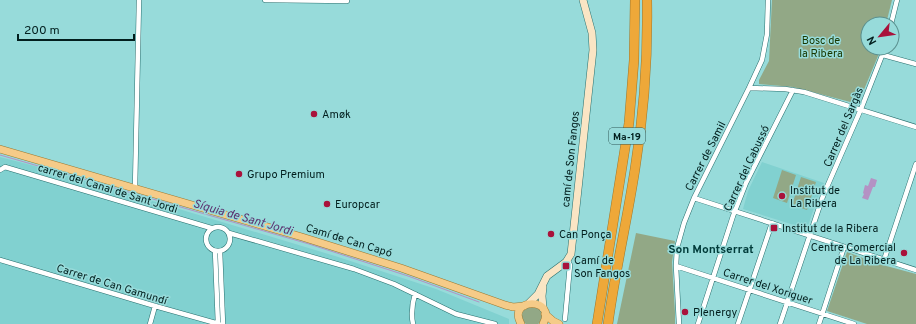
<svg xmlns="http://www.w3.org/2000/svg" width="916" height="324" viewBox="0 0 916 324" font-family="Overpass,sans-serif">
<style>
.built{fill:#81d1d0}
.green{fill:#92a886}
.water{fill:#b492c4}
.lines{fill:none;stroke-linecap:round;stroke-linejoin:round}
.stream{stroke:#b492c4;stroke-width:1}
.street-casing{stroke:#286f6e;stroke-width:5.5}
.secondary-casing{stroke:#286f6e;stroke-width:8}
.primary-casing{stroke:#9b7830;stroke-width:8}
.highway-casing{stroke:#9b7830;stroke-width:10}
.street{stroke:#fff;stroke-width:4.5}
.secondary{stroke:#fae5c4;stroke-width:7}
.primary{stroke:#f5cb88;stroke-width:7}
.highway{stroke:#eea839;stroke-width:9}
.poi-dot{fill:#a9123b;stroke:#97dbda;stroke-width:1.5}
.labels{text-anchor:middle;stroke-width:3;stroke-linejoin:round;paint-order:stroke}
.shield{fill:#97dbda;stroke:#2f5756;stroke-width:1}
.shield-label{font-size:10px;font-weight:bold;fill:#021f1e}
.park-label{font-size:11px;fill:#193700;stroke:#97dbda}
.poi-label{font-size:11px;fill:#021f1e;stroke:#97dbda;text-anchor:start}
.street-label{font-size:11px;fill:#021f1e;stroke:#97dbda}
.water-label{font-size:12px;font-style:italic;fill:#5a2f6d;stroke:#97dbda}
.neighbourhood-label{font-size:12px;font-weight:bold;fill:#003b3a;stroke:#97dbda}
</style>
<rect width="100%" height="100%" fill="#97dbda"/>
<path class="built" d="M0,157L46,169L335,256L436,289L509,319V324H0Z
M762,162L824,183L816,202L807,229L743,209L748,191Z"/>
<path class="green" d="M772,0H892L886,24H868V48H880L878,56L858,104L793,87L759,84V80L769,61Z
M782,170L796,175L787,203L773,198Z
M801,177L816,182L807,210L792,205Z
M636,233L675,241L672,262L675,313V324H617Z
M847,252L879,264L916,274V324H867L827,311Z
M522 316a10 10 0 1 1 20 0a10 10 0 1 1-20 0Z"/>
<path class="water" d="M871,178L877,180L875,187H873L868,200L862,198L864,194L863,193L865,185L868,186Z"/>
<g class="lines">
<path class="stream" d="M0,155L309,244L408,276L479,302"/>
<defs>
<path id="street" d="M265,0L347,1
M891,24L897,0
M883,55L916,64
M749,88L785,89L804,92L916,127
M0,170L5,167L211,228
M135,189L139,0
M694,198L916,270
M206 239a12 12 0 1 1 24 0a12 12 0 1 1-24 0Z
M229,233L354,269L394,284L456,314L495,324
M215,251L218,324
M220,251L223,324
M0,260L155,306L219,324
M884,260L916,164
M676,266L854,324
M565,319L570,265L568,261
M150,324L155,306
M413,324C411,314 412,304 415,294
M679,324L676,266L677,248L684,223L694,198L749,88L762,60L767,34L768,0
M698,324L733,216L746,183L793,90
M738,324L772,223
M780,324L823,196L861,109L885,48
M819,324L844,247"/>
<path id="secondary" d="M543,287L542,296L543,308
M529,303L538,294L547,276L566,262L571,254L593,50L592,33L583,0"/>
<path id="primary" d="M0,149L302,237L401,268L505,305L513,307L524,306
M545,314L553,321L559,324
M521,324C506,297 558,297 543,324"/>
<path id="highway" d="M597,324L629,123L634,60L635,0
M608,324C615,272 627,221 635,169C644,113 648,57 647,0"/>
</defs>
<use href="#street" class="street-casing"/>
<use href="#secondary" class="secondary-casing"/>
<use href="#primary" class="primary-casing"/>
<use href="#highway" class="highway-casing"/>
<use href="#street" class="street"/>
<use href="#secondary" class="secondary"/>
<use href="#primary" class="primary"/>
<use href="#highway" class="highway"/>
</g>
<g class="poi-dot">
<circle cx="314" cy="114" r="4"/>
<circle cx="239" cy="174" r="4"/>
<circle cx="782" cy="196" r="4"/>
<circle cx="327" cy="204" r="4"/>
<rect x="770" y="224" width="8" height="8" rx="2"/>
<circle cx="551" cy="234" r="4"/>
<circle cx="904" cy="253" r="4"/>
<rect x="562" y="262" width="8" height="8" rx="2"/>
<circle cx="685" cy="312" r="4"/>
</g>
<g class="labels">
<rect class="shield" x="609" y="128" width="36" height="16" rx="3"/>
<g class="shield-label">
<text x="627" y="140">Ma-19</text>
</g>
<g class="park-label">
<text x="821" y="44">Bosc de<tspan x="821" dy="13">la Ribera</tspan></text>
</g>
<g class="poi-label">
<text x="322" y="118">Amøk</text>
<text x="247" y="178">Grupo Premium</text>
<text x="790" y="194">Institut de<tspan x="790" dy="13">La Ribera</tspan></text>
<text x="335" y="208">Europcar</text>
<text x="782" y="232">Institut de la Ribera</text>
<text x="559" y="238">Can Ponça</text>
<text x="896" y="251" text-anchor="end">Centre Comercial<tspan x="896" dy="13">de La Ribera</tspan></text>
<text x="574" y="264">Camí de<tspan x="574" dy="13">Son Fangos</tspan></text>
<text x="693" y="316">Plenergy</text>
</g>
<g class="street-label">
<text transform="translate(843 127) rotate(-67)" y="4">Carrer del Sargàs</text>
<text transform="translate(705 156) rotate(-63)" y="4">Carrer de Samil</text>
<text transform="translate(570 159) rotate(-84)" y="4">camí de Son Fangos</text>
<text transform="translate(746 168) rotate(-65)" y="4">Carrer del Cabussó</text>
<text transform="translate(108 188) rotate(17)" y="4">carrer del Canal de Sant Jordi</text>
<text transform="translate(349 240) rotate(17)" y="4">Camí de Can Capó</text>
<text transform="translate(112 284) rotate(17)" y="4">Carrer de Can Gamundí</text>
<text transform="translate(768 286) rotate(18)" y="4">Carrer del Xoriguer</text>
</g>
<g class="water-label">
<text transform="translate(243 217) rotate(16)" y="4">Síquia de Sant Jordi</text>
</g>
<g class="neighbourhood-label">
<text x="711" y="253">Son Montserrat</text>
</g>
</g>
<g transform="translate(880 36) rotate(241)"><circle r="19" fill="#97dbda" stroke="#5b908f"/>
<path d="M0-3L7 15L0 10L-7 15Z" fill="#a9123b"/>
<text y="-6" font-size="11" font-weight="bold" text-anchor="middle" fill="#021f1e">N</text>
</g>
<path d="M18 34v6h116v-6" fill="none" stroke="#021f1e" stroke-width="2"/>
<text x="24" y="34" font-size="12" fill="#021f1e" stroke="#97dbda" stroke-width="3" paint-order="stroke">200 m</text>
</svg>
